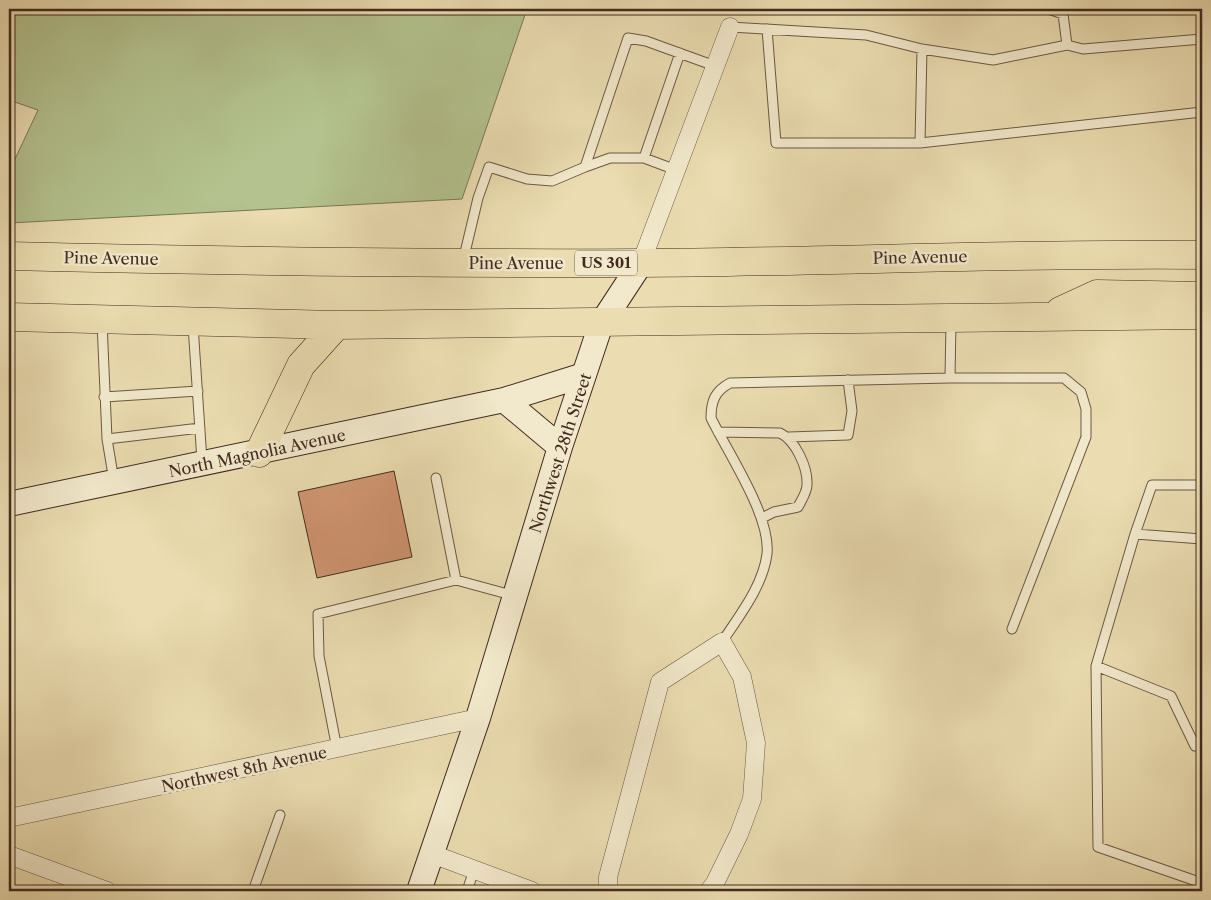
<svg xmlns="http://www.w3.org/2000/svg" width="1211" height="900" viewBox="0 0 1211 900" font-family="'Libre Caslon Text',serif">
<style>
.green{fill:#b3c28e;stroke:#7a7657}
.building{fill:#d19673;stroke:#412b20}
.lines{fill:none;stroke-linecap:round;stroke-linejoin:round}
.lane-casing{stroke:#6c5844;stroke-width:11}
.street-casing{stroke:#6c5844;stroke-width:19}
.secondary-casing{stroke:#412b20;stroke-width:26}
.highway-casing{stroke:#412b20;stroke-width:29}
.lane{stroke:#f2e9cc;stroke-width:9}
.street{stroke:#f2e9cc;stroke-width:18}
.secondary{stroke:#f2e9cc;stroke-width:24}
.highway{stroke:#ebddb1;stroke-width:28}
.labels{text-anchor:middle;stroke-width:5;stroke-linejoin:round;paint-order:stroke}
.shield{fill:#f2e9cc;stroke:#766454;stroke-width:1}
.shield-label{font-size:15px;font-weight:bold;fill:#412b20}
.street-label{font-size:16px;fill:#412b20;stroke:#f2e9cc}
</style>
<rect width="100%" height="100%" fill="#ebddb1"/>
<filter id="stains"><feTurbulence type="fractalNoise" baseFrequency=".004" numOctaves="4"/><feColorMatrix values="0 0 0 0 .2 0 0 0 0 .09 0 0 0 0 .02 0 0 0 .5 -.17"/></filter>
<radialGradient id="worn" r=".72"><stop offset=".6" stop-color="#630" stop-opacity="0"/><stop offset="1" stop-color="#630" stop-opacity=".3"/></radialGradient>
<path class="green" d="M9,9H527L462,199L9,223V172L38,110L9,100Z"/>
<path class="building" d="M394,471L412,557L317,578L298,492Z"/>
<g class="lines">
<defs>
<path id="lane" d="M1048,9L1063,14
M1065,9L1063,14L1067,45L1083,49L1202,39
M730,27L866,35L922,49L993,60L1067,45
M767,29L776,143H920L1202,112
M920,143L922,49
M644,158L676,170
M585,167L610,158H644L680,53
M463,261L478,198L489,167L527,179L552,181L585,167L628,38L646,41L715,66
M102,322L107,439L114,481
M193,325L202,461
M950,378H1064L1081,392L1086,409V437L1012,629
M104,397L198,391
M718,432L780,433C795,440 808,467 807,485C807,492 801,501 798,507L774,512L762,518
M789,437L848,435L852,411L848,380
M107,439L200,428
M436,478L456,580
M1135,534L1152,485H1202
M1202,539L1135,534L1096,666L1171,696L1195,746L1202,747
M722,642C739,616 763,586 767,554C771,516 728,453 711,418C711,401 715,391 730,383L950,378L951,322
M1096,666L1098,847L1202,883
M337,749L319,656L318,614L456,580L515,596
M253,891L280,815
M467,891L474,870"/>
<path id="street" d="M641,263L730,27
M9,818L478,718
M432,854L532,891
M9,855L107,891
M608,891V877L660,682L722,642L742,677L756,743L752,799L739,834L715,883L709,891"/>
<path id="secondary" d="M504,400L560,447
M9,504L504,400L584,375
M419,891L478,718L560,447L601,324L641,263"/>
<path id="highway" d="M9,256C219,261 428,264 639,263C827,262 1014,253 1202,255
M1060,311L1097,294L1202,296
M9,317L337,325L1202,315
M259,453L301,365L337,325"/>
</defs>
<use href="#lane" class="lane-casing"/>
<use href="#street" class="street-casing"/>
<use href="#secondary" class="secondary-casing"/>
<use href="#highway" class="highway-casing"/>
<use href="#lane" class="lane"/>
<use href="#street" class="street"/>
<use href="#secondary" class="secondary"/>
<use href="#highway" class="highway"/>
</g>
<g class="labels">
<rect class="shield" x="575" y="250.5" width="62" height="25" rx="4"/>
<g class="shield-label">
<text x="606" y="268">US 301</text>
</g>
<g class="street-label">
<text transform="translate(920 257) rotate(-1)" y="6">Pine Avenue</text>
<text transform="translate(111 258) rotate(1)" y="6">Pine Avenue</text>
<text x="516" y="269">Pine Avenue</text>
<text transform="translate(257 453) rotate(-12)" y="6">North Magnolia Avenue</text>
<text transform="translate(560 453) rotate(-72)" y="6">Northwest 28th Street</text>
<text transform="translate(244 769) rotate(-12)" y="6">Northwest 8th Avenue</text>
</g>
</g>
<rect width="1211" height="900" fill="none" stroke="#ebddb1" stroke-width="30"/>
<rect x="10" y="10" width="1191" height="880" fill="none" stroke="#412b20" stroke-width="2.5"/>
<rect x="15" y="15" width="1181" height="870" fill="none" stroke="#412b20"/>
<rect width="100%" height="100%" filter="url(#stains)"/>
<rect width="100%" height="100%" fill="url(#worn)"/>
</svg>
